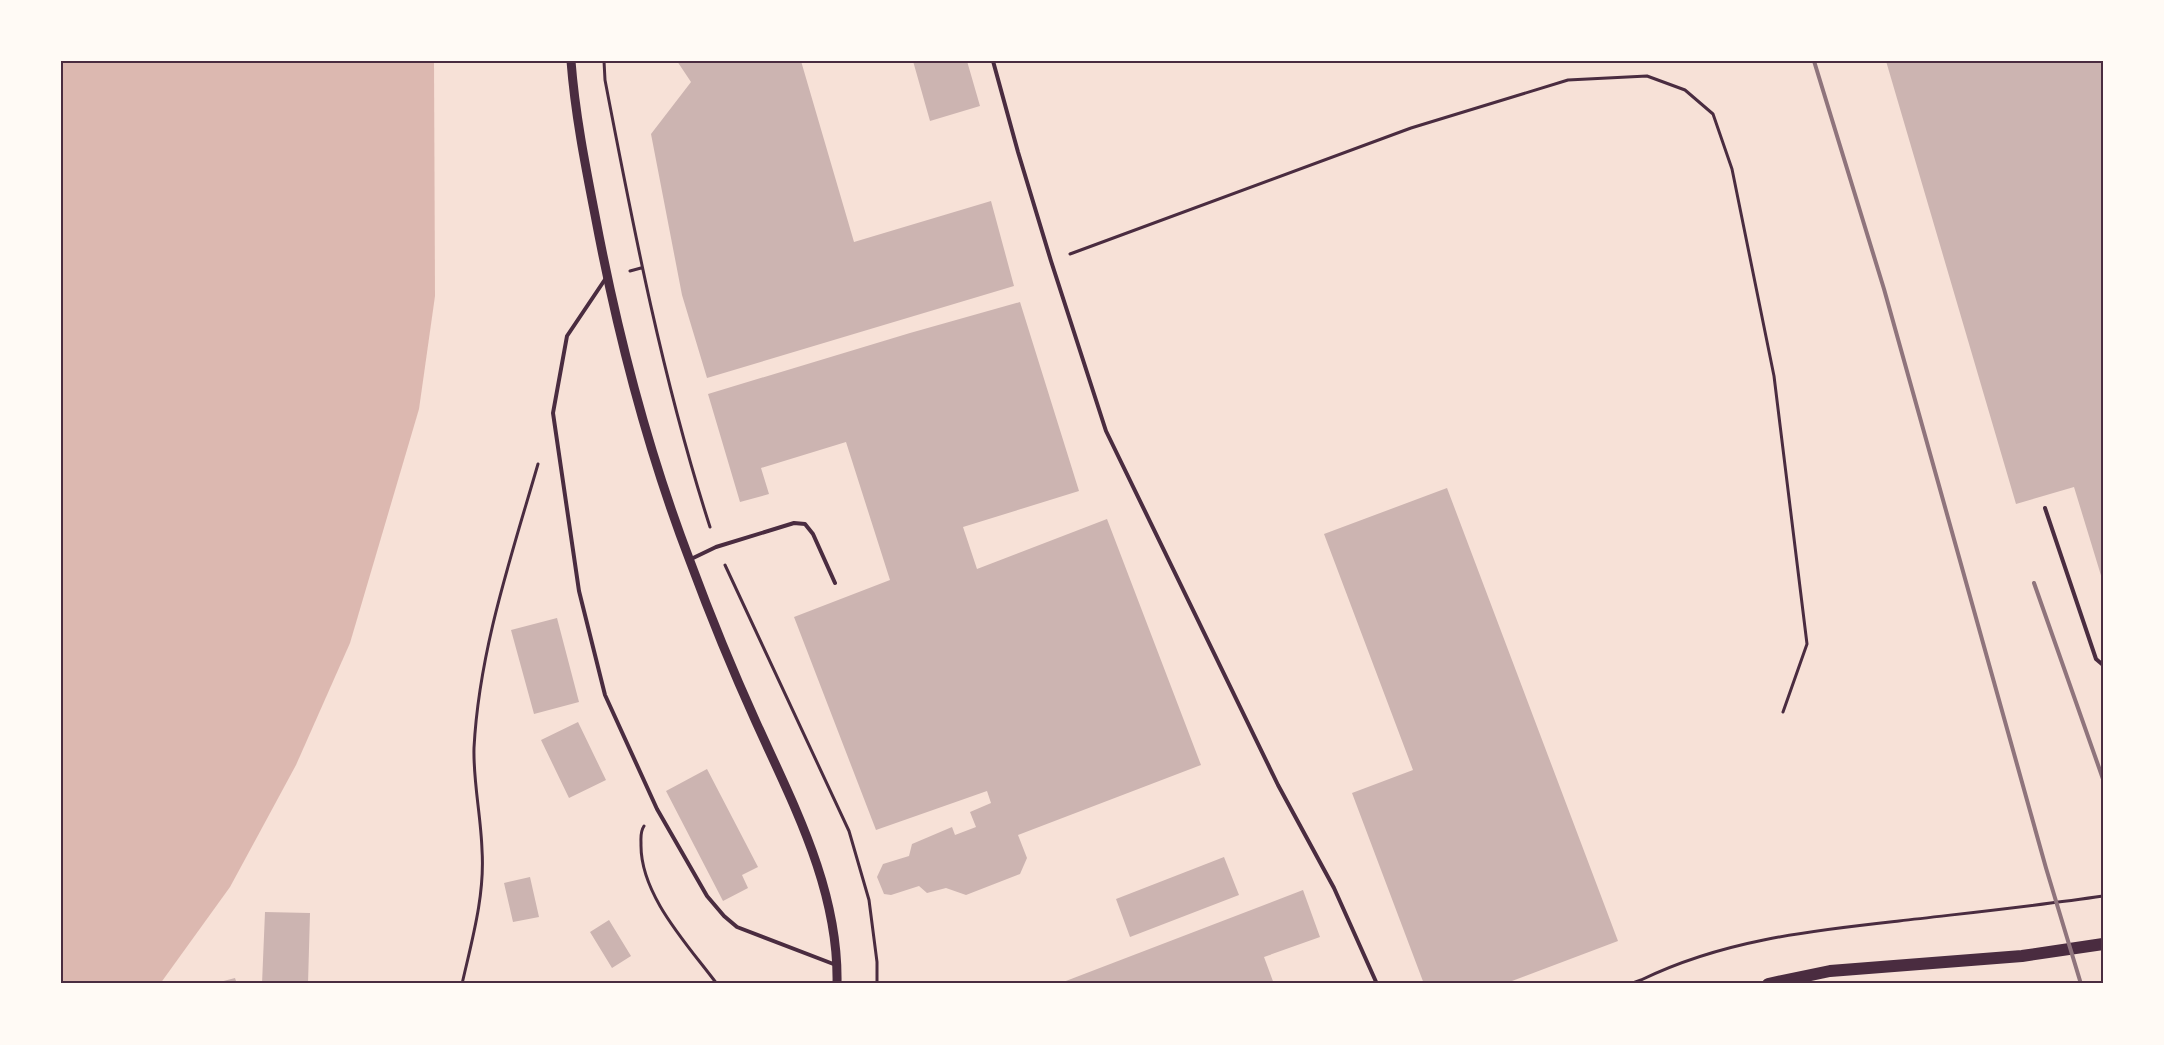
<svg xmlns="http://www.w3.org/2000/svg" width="2164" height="1045" viewBox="0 0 2164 1045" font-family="'Exo 2',sans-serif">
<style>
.water{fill:#dcb8b0}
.building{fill:#ccb4b1}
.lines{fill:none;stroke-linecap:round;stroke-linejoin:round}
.path{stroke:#4a2c40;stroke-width:3}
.service{stroke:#4a2c40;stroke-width:4}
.tertiary{stroke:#4a2c40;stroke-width:9}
.primary{stroke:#4a2c40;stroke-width:12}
.rail{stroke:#8f747c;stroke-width:4}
.neatline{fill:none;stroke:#4a2c40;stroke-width:2}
</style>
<rect width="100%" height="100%" fill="#f7e1d7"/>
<path class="water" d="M61,61H434L435,296L419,409L350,643L296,765L230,887L160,984H61Z"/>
<path class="building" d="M677,61H801L854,242L991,201L1014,286L707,378L682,295L651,134L691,82Z
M913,61H967L980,106L930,121Z
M1886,61H2103V582L2074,487L2016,504Z
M1020,302L1079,491L963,527L977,569L1107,519L1201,765L1018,835L1027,858L1020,874L966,895L946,888L927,893L919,886L891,895L884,894L877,877L883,864L909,856L912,844L952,827L955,835L976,827L970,812L991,803L987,791L876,830L794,617L890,580L846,442L761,468L769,494L740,502L708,394L910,333Z
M1447,488L1618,941L1504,984H1424L1352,793L1413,770L1324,534Z
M557,618L579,702L534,714L511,630Z
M578,722L606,780L569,798L541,740Z
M707,769L758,867L742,875L748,888L723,901L666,791Z
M1224,857L1239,895L1130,937L1116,899Z
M530,877L539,917L513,922L504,883Z
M1303,890L1320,937L1264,957L1274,984H1058Z
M265,912L310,913L308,984H262Z
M609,920L631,956L612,968L590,932Z
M235,978L237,984H217L216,983Z"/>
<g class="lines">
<path class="path" d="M604,61L605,80C634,231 663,381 710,527
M1070,254L1411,128L1568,80L1647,76L1685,90L1713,114L1732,169L1774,376L1807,644L1783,712
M630,271L641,268
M725,565L849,831L869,900L877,962V984
M644,826C640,832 641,837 641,844C640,895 688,945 717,984
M462,984C472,940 485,895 482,850C481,816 473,781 474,748C479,651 511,557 538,464
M1630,984L1641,980
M1642,984L1641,980C1723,940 1809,931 1899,921C1967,913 2035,906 2103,896"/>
<path class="service" d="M993,61L1018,152L1051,261L1106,431L1278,785L1334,888L1377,984
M606,278L567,336L553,413L579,591L605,695L657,809L707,896L724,916L737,927L836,965
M2045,508L2096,659L2103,665
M689,560L716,547L794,523L805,524L813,534L835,583"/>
<path class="tertiary" d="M571,61C575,113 585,164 595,215C617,332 647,449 690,561C710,615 732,669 756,722C794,806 839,890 837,984"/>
<path class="primary" d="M1768,984L1830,971L2022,956L2103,944"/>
<path class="rail" d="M1814,61L1884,289L2046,868L2081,984
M2034,583L2103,779"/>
</g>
<rect width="2164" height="1045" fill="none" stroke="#fffaf5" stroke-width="125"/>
<rect x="62" y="62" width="2040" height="920" class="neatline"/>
</svg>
